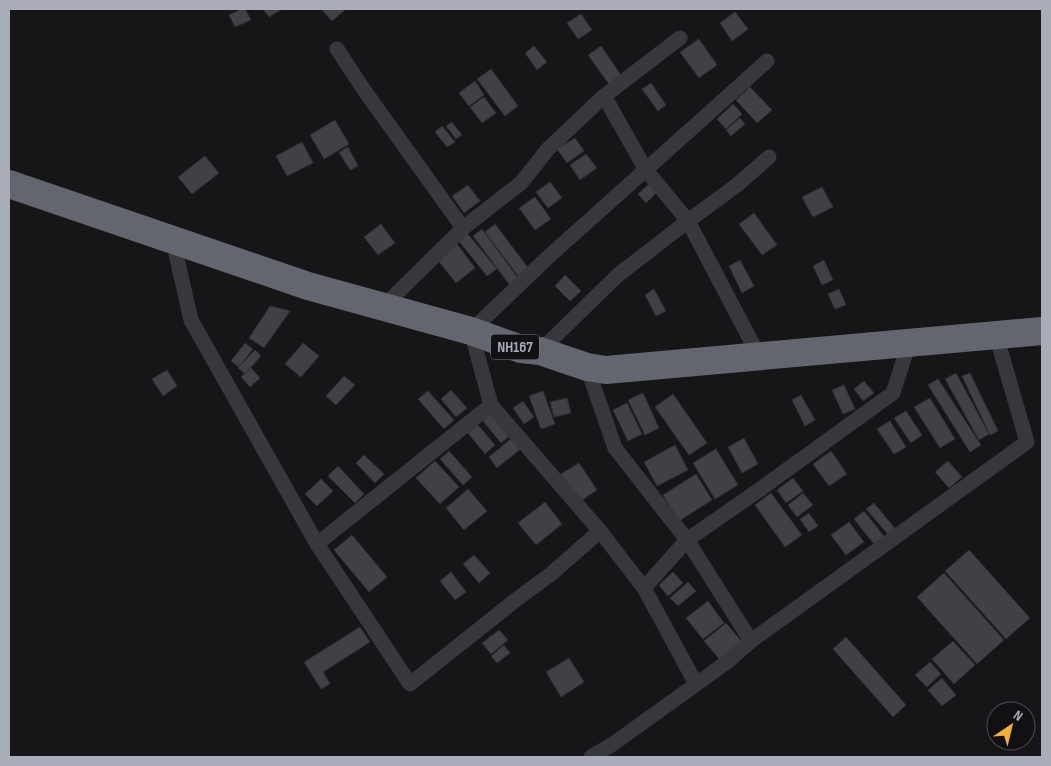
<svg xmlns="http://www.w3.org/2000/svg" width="1051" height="766" viewBox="0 0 1051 766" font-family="'Sofia Sans Condensed',sans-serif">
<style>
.building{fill:#404145;stroke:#303034}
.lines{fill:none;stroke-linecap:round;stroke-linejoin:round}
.street{stroke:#37383d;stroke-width:15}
.highway{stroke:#63666e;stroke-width:28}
.labels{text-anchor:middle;stroke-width:4;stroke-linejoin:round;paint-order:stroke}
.shield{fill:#111113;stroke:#7b7e86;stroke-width:1}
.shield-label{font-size:15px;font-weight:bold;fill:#a8adb8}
</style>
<rect width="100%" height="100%" fill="#161618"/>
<path class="building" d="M242,9H245L251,20L235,27L229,15Z
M263,9H282L269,17Z
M321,9H346L332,21Z
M735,12L748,29L732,41L720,23Z
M581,14L592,30L578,39L567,23Z
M699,39L717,65L699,78L680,52Z
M534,46L547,62L537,70L525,53Z
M601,46L623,78L611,87L588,55Z
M491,69L518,106L505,116L477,79Z
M475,81L484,95L469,106L459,93Z
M651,83L666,105L658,111L642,89Z
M750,87L772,110L757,123L736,100Z
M484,97L496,113L482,123L470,107Z
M733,104L742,114L726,129L717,119Z
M740,118L745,124L731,136L726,130Z
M335,120L349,144L324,159L310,135Z
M452,122L462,135L456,139L446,126Z
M442,126L455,142L447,147L435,132Z
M575,138L584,151L567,163L557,149Z
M302,142L313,163L287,176L276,156Z
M348,147L358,166L350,170L339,152Z
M586,154L597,168L580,180L570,165Z
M205,156L219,173L192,194L178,177Z
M550,182L562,198L548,208L536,192Z
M651,182L659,190L646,203L638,194Z
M468,185L480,201L464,213L452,196Z
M822,187L833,207L813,217L802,197Z
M535,197L551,219L535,230L519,208Z
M754,213L777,245L762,255L739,224Z
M381,224L395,243L378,255L364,237Z
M495,224L529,269L519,277L485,232Z
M482,229L521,282L512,288L473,236Z
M467,233L497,269L487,276L458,240Z
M457,244L475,268L456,283L437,259Z
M740,260L754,286L742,293L729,266Z
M824,260L833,280L822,285L813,266Z
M565,275L581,291L570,301L555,286Z
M654,289L666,311L656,316L645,295Z
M839,289L846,305L835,309L828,294Z
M270,306L290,311L264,348L249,338Z
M245,343L253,349L239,367L231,361Z
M303,343L319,356L301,377L285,364Z
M255,350L261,356L245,374L238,368Z
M251,368L260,378L250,387L241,377Z
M167,370L177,386L163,396L152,379Z
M956,373L989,434L979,440L945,379Z
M970,373L998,431L990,435L962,376Z
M344,376L355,385L336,405L326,396Z
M938,379L981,445L970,452L928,385Z
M864,381L874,393L863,401L854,389Z
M844,385L855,409L843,414L832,390Z
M451,390L467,408L456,417L441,399Z
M428,391L454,420L444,429L418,399Z
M543,391L555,424L541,429L529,396Z
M643,393L659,428L645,435L628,400Z
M673,394L707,443L689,455L655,407Z
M801,395L815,420L805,426L792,400Z
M567,398L571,413L554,417L550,402Z
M930,398L955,439L940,448L914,407Z
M523,401L534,417L524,424L513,408Z
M627,403L642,434L628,441L613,410Z
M906,411L922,435L911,443L894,418Z
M492,413L511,435L501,443L483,421Z
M890,421L906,447L894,454L877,429Z
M478,425L495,445L485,454L468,433Z
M513,437L522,448L497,468L489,457Z
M744,438L758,464L742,473L728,447Z
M675,445L688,470L657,486L644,462Z
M716,449L738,485L715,499L693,463Z
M449,451L472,477L463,485L440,459Z
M831,451L847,474L829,486L813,464Z
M364,455L384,474L375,483L356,463Z
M435,461L459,487L440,504L416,478Z
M948,461L962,477L949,488L935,472Z
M579,463L597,490L579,502L561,474Z
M338,466L364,494L355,503L328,476Z
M696,474L712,500L679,521L663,495Z
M793,478L803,491L786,503L777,490Z
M321,479L333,491L317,506L305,494Z
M468,489L487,511L464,530L446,508Z
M771,493L802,535L785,547L755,505Z
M803,493L813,505L797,517L788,505Z
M545,502L562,524L536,545L518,523Z
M874,503L898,532L891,538L866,509Z
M864,511L887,540L877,548L854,519Z
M809,513L818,526L809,532L800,519Z
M849,522L864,542L846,555L831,535Z
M352,535L387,577L369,592L334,550Z
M969,550L1030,618L1006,639L945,571Z
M474,555L490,573L479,583L463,564Z
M451,572L466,592L455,600L440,581Z
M673,572L683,583L668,596L659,585Z
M944,573L1004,640L977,664L917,597Z
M688,582L696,591L678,606L670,598Z
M708,601L724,623L703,639L686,618Z
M726,623L742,642L720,660L704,641Z
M360,627L370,642L323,672L330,684L321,689L304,662Z
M499,630L508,640L491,654L482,643Z
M846,637L906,705L893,717L833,649Z
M953,641L975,665L954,684L932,659Z
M504,645L510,653L497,663L491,656Z
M569,658L584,682L561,697L546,672Z
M930,662L941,674L927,687L915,675Z
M942,678L956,695L942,706L928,690Z"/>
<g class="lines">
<path class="street" d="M337,49L364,90L463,228
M767,61L546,259L471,331L491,405L600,531L644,588L687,540L759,490L893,393L909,343
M604,96L646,170L688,221L759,356
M173,241L191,320L317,544L410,684L517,599L551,574L600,531
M384,306L463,228L521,183L548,149L604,96L680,38
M540,351L618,275L688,221L737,185L769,157
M587,367L615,448L687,540L751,641L727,662L613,744L591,757
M317,544L491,405
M644,588L696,684
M751,641L1027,442L996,335"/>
<path class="highway" d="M9,184L308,286L471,331L521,349L540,351L587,367L606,370L1042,331"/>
</g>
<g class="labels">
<rect class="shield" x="491" y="334.5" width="48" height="25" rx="4"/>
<g class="shield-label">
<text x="515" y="352">NH167</text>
</g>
</g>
<rect width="1051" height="766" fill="none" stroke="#a8adb8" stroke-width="20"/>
<g transform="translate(1011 726) rotate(35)"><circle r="24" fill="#111113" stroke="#4d4f55"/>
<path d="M0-4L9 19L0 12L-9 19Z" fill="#f2b134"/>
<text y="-8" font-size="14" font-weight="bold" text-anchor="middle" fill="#a8adb8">N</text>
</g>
</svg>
